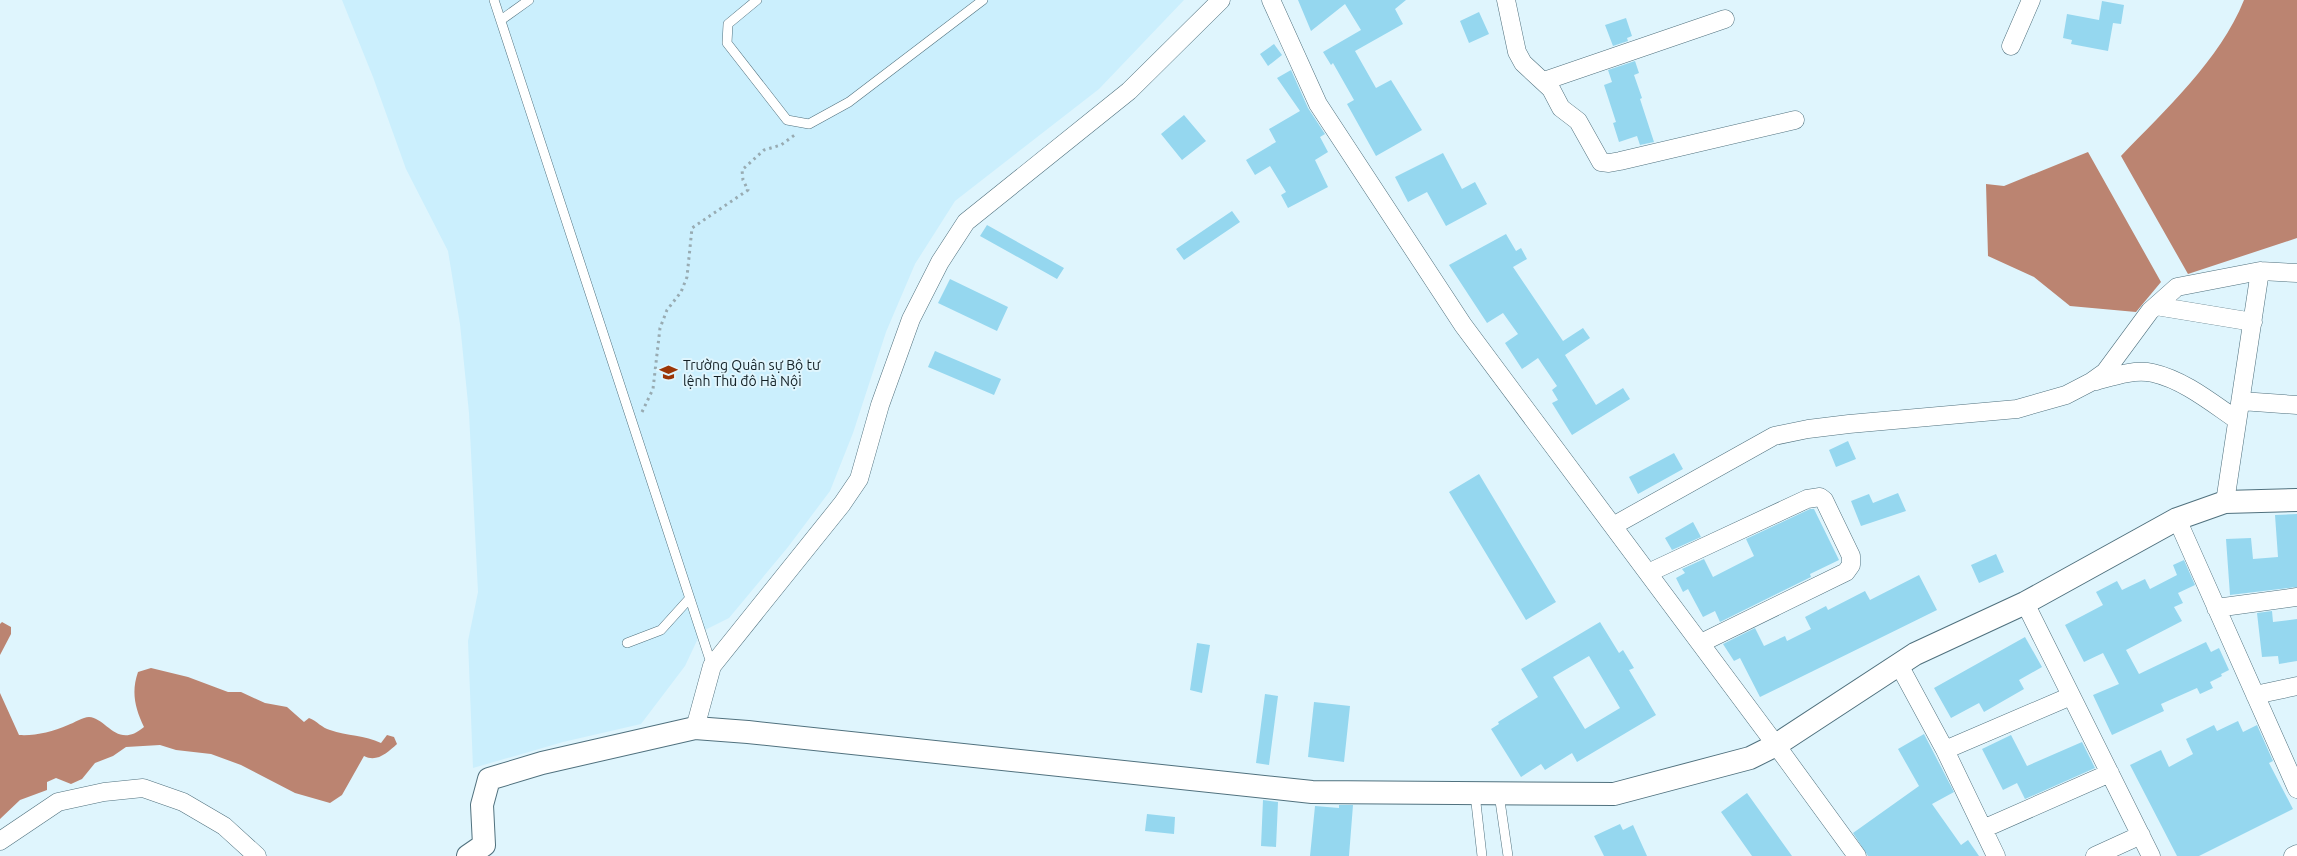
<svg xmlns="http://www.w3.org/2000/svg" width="2297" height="856" viewBox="0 0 2297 856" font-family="Ubuntu,sans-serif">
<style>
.built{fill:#cbeffd}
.water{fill:#bb8471}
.building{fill:#95d7ef;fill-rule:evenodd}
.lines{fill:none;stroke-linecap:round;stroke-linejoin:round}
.service-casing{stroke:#50717e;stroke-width:10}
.minor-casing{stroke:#50717e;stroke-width:19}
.tertiary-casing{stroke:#50717e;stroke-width:24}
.path{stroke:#98abb2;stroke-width:3;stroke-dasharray:2.5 4;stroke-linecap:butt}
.service{stroke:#fff;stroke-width:9}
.minor{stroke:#fff;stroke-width:18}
.tertiary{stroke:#fff;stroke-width:22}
.labels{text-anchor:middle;stroke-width:4;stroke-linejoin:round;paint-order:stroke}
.poi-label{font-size:14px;fill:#132025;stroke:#dff5fd;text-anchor:start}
</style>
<rect width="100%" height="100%" fill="#dff5fd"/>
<path class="built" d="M342,0H1184L1099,89L955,201L915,264L886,332L853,433L830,491L788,547L729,618L701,632L685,666L641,724L563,742L473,768L468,641L478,592L469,413L460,324L448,251L406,169L373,77Z"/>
<path class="water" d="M2244,0H2297V238L2188,274L2121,156C2165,110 2220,60 2244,0Z
M2088,152L2161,282L2136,312L2070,306L2034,277L1988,256L1986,184L2004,186Z
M2,622L11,627V634L0,655V624Z
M151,668L188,677L228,692H241L265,703L287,707L304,722L309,718C317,721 322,728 330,730C347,736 365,735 381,743L387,735L394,737L397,744C388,752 377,763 364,756L342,795L330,803L295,793L241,765L211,754L176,750L160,745L126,747L113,756L95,763L82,779L71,784L56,778L47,782V790L20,800L0,819V693L19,735C35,736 52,732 68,725C74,723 83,717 89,717C107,718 117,750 144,727C135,708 131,692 138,672Z"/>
<path class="building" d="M1298,0H1406L1395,9L1403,24L1355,51L1376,88L1391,80L1422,130L1376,156L1347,104L1354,100L1333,63L1331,65L1323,52L1361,30L1345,4L1311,31Z
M2102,1L2124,5L2121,24L2113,23L2108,51L2071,44L2072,40L2063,38L2067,14L2099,20Z
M1479,12L1489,34L1469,43L1460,21Z
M1626,18L1632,36L1627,38L1628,41L1613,46L1605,25Z
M1274,44L1282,55L1268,66L1260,54Z
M1635,61L1639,73L1634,75L1642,98L1640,99L1654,142L1640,145L1637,136L1619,142L1613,123L1616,122L1604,85L1612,82L1608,70Z
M1291,70L1308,108L1325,134L1320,137L1328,152L1315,160L1328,187L1288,208L1281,195L1286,192L1270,166L1255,175L1246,160L1276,142L1269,129L1300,111L1277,78Z
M1184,115L1206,141L1182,160L1161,134Z
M1443,153L1462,189L1475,182L1487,204L1446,226L1427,192L1408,202L1395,177Z
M1232,211L1240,222L1184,260L1176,249Z
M987,225L1064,268L1057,279L980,236Z
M1506,234L1516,251L1521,248L1527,259L1513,267L1563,341L1583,328L1590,338L1565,355L1596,405L1623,388L1630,399L1572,435L1552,403L1558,400L1552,390L1557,386L1538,358L1522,369L1505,343L1518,334L1503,313L1487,323L1449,265Z
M950,279L1008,307L997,331L938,303Z
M935,351L1001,379L994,395L928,367Z
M1848,441L1856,459L1836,467L1829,450Z
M1674,453L1683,469L1638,494L1629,477Z
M1479,474L1556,602L1526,620L1449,492Z
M1898,493L1906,511L1861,526L1851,501L1869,494L1873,503Z
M1810,509H1814L1839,560L1810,574L1811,577L1720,622L1715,611L1703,617L1688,589L1683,592L1676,578L1685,573L1682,569L1704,559L1713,577L1754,556L1746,539Z
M2297,514V587L2230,595L2226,539L2251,538L2253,559L2278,557L2275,515Z
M1693,522L1701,537L1672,550L1665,538Z
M1996,554L2004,572L1979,583L1971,565Z
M2184,560L2195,585L2178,593L2183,603L2174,607L2182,621L2126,650L2139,674L2206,642L2211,652L2219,648L2229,670L2221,674L2222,676L2210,682L2213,688L2200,694L2197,688L2161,704L2164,711L2112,735L2093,695L2119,684L2103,653L2084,662L2065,625L2103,605L2096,592L2117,581L2122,590L2145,579L2150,589L2177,575L2173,565Z
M1919,575L1937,610L1760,697L1740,658L1734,661L1723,644L1755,628L1764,646L1785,636L1787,641L1811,629L1805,617L1826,606L1828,610L1865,591L1870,600Z
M2272,611L2273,622L2297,619V661L2279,664L2278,656L2262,657L2257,613Z
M1600,622L1619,653L1623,650L1634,668L1629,670L1656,715L1577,762L1572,753L1545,770L1541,764L1521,777L1491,729L1499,724L1498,722L1538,697L1521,669ZM1589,656L1620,708L1585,729L1553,677Z
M2025,637L2042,667L2019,680L2024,689L1984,712L1979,703L1951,718L1934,688Z
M1197,643L1210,645L1202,693L1190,690Z
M1265,694L1278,696L1269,765L1256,763Z
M1314,702L1350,706L1344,762L1308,757Z
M2238,721L2243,732L2257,725L2273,761L2269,763L2293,809L2199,856H2177L2130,765L2161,750L2169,767L2193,754L2186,739L2214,725L2217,731Z
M1924,734L1954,792L1932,804L1961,845L1968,840L1979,856H1868L1853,833L1919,786L1898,749Z
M2011,735L2027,766L2082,742L2095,768L2025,799L2017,783L2003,790L1982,749Z
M1747,793L1792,856H1752L1721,812Z
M1263,800L1278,802L1276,847L1261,846Z
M1339,805H1353L1349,856H1310L1315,806L1339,808Z
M1147,814L1175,817L1174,834L1145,831Z
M1620,824L1623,830L1633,825L1647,856H1604L1594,836Z"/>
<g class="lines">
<defs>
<path id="service" d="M494,0L712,666
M757,0L728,24L727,43L787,120L809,124L849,102L983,0
M501,20L529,0
M627,643L661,630L689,599
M1475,794L1482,856
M1499,794L1508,856"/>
<path id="minor" d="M1271,0L1318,104L1463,325L1776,745L1857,856
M1506,0L1517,52L1523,63L1551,89L1561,108L1578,121L1601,162L1609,163L1620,161L1795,120
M2011,46L2031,0
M1544,81L1725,19
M2156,306L2253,322
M2096,381C2114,376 2134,369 2153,373C2184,380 2212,403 2237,420
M2241,401L2297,405
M2225,502L2260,271
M2177,519L2297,789
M1613,526L1774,436L1808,429L1849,424L2017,409L2066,395L2091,382L2105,372L2150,311L2177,287L2260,271L2297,273
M1648,573L1807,499L1820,497L1824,500L1851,556V565L1846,572L1701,643
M2025,603L2151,856
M2216,608L2297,597
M1899,665L1945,750L1996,856
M2255,695L2297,686
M695,728L712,666L842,504L859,479L880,405L911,319L940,262L966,222L1129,91L1221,0
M1945,750L2071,696
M1983,829L2110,773
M0,841L58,802L104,792L143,788L183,802L224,826L257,856
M2095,856L2141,835
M2293,856L2297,854"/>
<path id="tertiary" d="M468,856L484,845L482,805L489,779L542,763L695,728L748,732L1312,792L1614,794L1750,758L1776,745L1915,654L2025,603L2177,519L2225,502L2297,500"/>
</defs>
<use href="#service" class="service-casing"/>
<use href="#minor" class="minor-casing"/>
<use href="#tertiary" class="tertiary-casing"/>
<path class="path" d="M642,412L653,389L660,328L667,310L681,292L687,277L692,228L748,190L743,180L742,170L764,150L781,145L796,134"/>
<use href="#service" class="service"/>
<use href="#minor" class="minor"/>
<use href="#tertiary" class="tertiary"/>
</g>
<defs>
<symbol id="university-bare" viewBox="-9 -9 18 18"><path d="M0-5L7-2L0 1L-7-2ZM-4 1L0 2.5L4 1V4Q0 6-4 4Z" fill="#9b3607" stroke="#dff5fd" stroke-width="2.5" paint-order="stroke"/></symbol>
</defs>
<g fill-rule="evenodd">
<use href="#university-bare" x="656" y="360" width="25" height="25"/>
</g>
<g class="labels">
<g class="poi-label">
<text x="683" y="370">Trường Quân sự Bộ tư<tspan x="683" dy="16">lệnh Thủ đô Hà Nội</tspan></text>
</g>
</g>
</svg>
